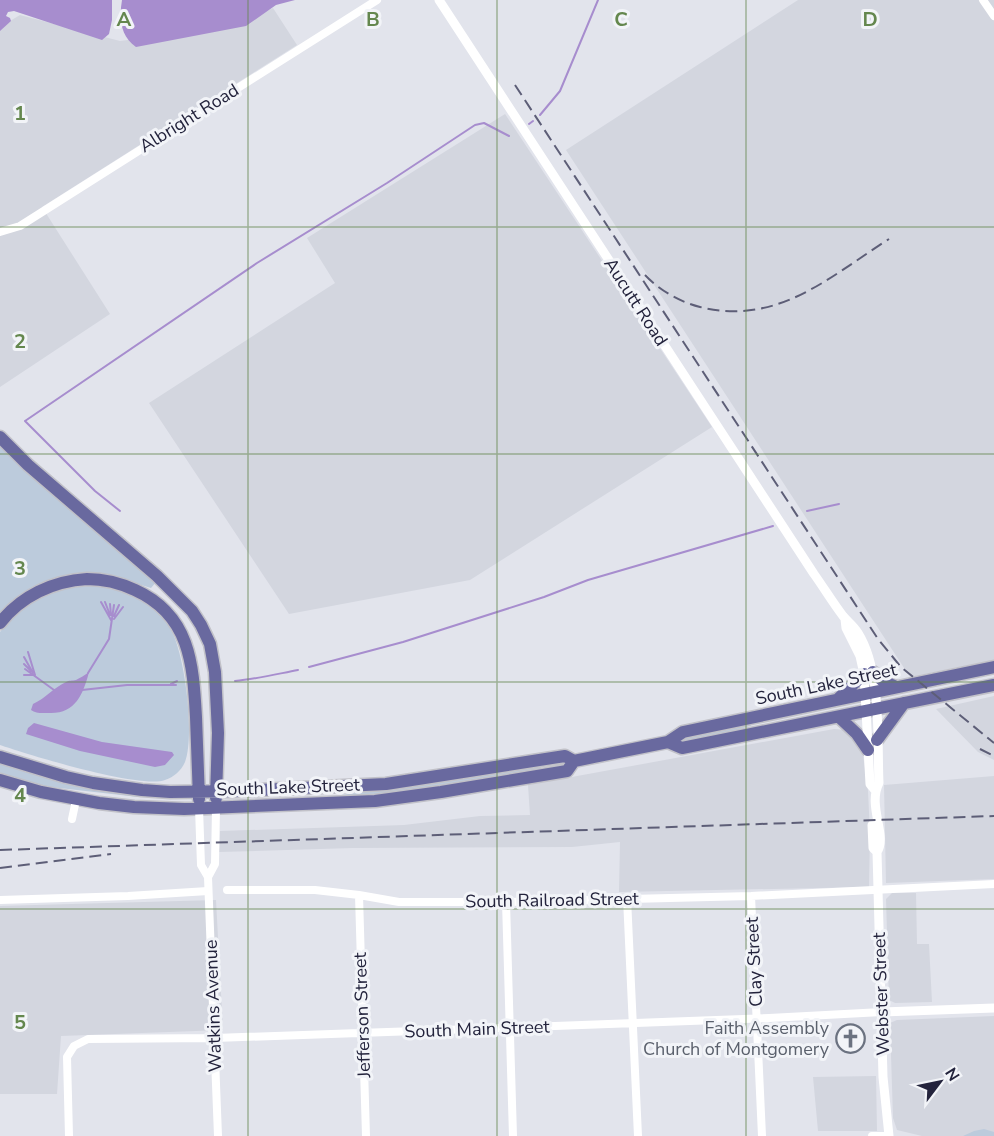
<svg xmlns="http://www.w3.org/2000/svg" width="994" height="1136" viewBox="0 0 994 1136" font-family="'Nunito Sans',sans-serif">
<style>
.built{fill:#d3d6df}
.green{fill:#bccbdc}
.water{fill:#a78dce}
.lines{fill:none;stroke-linecap:round;stroke-linejoin:round}
.stream{stroke:#a78dce;stroke-width:2}
.primary-casing{stroke:#c1c1c8;stroke-width:15}
.minor{stroke:#fff;stroke-width:8}
.tertiary{stroke:#fff;stroke-width:9}
.primary{stroke:#69699f;stroke-width:12}
.rail{stroke:#5d5e77;stroke-width:2;stroke-dasharray:12 6;stroke-linecap:butt}
.grid{fill:none;stroke:#64874e;stroke-width:1.5;stroke-opacity:0.55}
.labels{text-anchor:middle;stroke-width:6;stroke-linejoin:round;paint-order:stroke}
.street-label{font-size:18px;fill:#23233c;stroke:#f2f4f8}
.worship-label{font-size:18px;fill:#5b616d;stroke:#f2f4f8;text-anchor:end}
.grid-label{font-size:20px;text-anchor:middle;font-weight:bold;fill:#64874e;stroke:#f2f4f8;stroke-width:6;stroke-linejoin:round;paint-order:stroke}
</style>
<rect width="100%" height="100%" fill="#e2e4ec"/>
<path class="built" d="M798,0H994V660L910,677L566,150Z
M273,8L297,45L42,207L110,314L0,387V27L20,15L120,41L234,26Z
M505,114L712,427L470,580L289,614L149,403L335,283L307,238Z
M994,696V760L978,752L936,709Z
M834,729L847,730L862,747L868,791L870,834L869,887L619,892L620,842L572,847L353,848L219,852L220,831L404,825L480,816L530,815L528,785Z
M994,776V879L886,883L884,785Z
M892,893H916L917,944H929L932,1002L895,1003L889,1000L886,899Z
M216,900L223,1030L61,1036L57,1094H0V906Z
M994,1016V1136H922L897,1130L893,1118L890,1023L897,1020Z
M876,1076L877,1131H818L813,1077Z"/>
<path class="green" d="M0,445L18,463L156,582L151,588L115,577L90,575L0,615Z
M97,586C126,588 154,602 170,628C185,652 195,736 185,762C181,771 174,777 165,780C140,789 29,755 0,745V632C25,601 56,585 97,586Z
M750,724L751,726C731,731 698,745 678,740Z
M0,763L138,794V797L42,786L0,774Z
M540,765L541,768C475,783 408,793 341,798V795L419,785Z
M984,1129L994,1132V1136H963L974,1131Z"/>
<path class="water" d="M0,0H112V20L109,34L102,40L14,11L8,12L6,16L10,18L11,21L0,31Z
M122,0H295L276,5L246,26L136,47C120,36 119,18 122,0Z
M89,672C83,695 75,714 49,713C43,713 36,714 31,710L33,704C46,698 53,688 66,682C69,680 72,681 76,680C80,678 85,675 89,672Z
M34,723L102,742L172,752L174,755L165,765L155,767L80,751L26,734L28,728Z"/>
<g class="lines">
<path class="stream" d="M540,115L560,91L598,0
M529,124L533,121
M120,511L95,491L25,421L257,263L387,183L475,125L484,123L509,136
M807,511L839,504
M101,602L111,620
M105,602L110,615
M110,604L111,615
M114,616L119,605
M114,619L123,607
M28,652L35,675
M24,657L33,673
M24,664L31,671
M309,667L403,642L544,597L588,580L773,526
M25,669L54,690
M88,673L109,639L114,605
M24,675H32
M235,681C256,679 277,674 298,670
M171,684L177,681
M82,690L127,685H176"/>
<defs>
<path id="primary" d="M0,437L28,465L157,576L192,611L201,625L210,644L215,672L218,733L216,798
M0,623C21,596 53,581 87,579C104,579 120,583 135,590C190,615 193,663 196,717C197,744 198,771 199,799
M873,672L883,681L896,687
M839,698L864,674
M839,717L857,734L868,750
M877,740L904,703
M668,742L682,748L994,685
M0,757L66,777L93,783L142,790L170,792L240,791L386,784L565,756L574,761L668,742L683,732L994,667
M0,780L41,792L99,803L134,807L184,809L375,801L441,792L567,771L574,761"/>
</defs>
<use href="#primary" class="primary-casing"/>
<path class="minor" d="M983,0L994,16
M0,232L20,226L377,0
M199,808L201,865L208,877L218,1136
M72,819L76,800
M208,877L215,864L216,808
M227,890H315L359,895L399,902H506L751,896L994,884
M359,895L366,1136
M751,896L762,1136
M627,898L638,1136
M0,900L128,896L208,891
M506,902L513,1136
M69,1136L67,1057L74,1046L88,1039L215,1038L500,1028L769,1018L882,1012
M872,1136H888"/>
<path class="tertiary" d="M439,0L814,574C824,588 833,603 843,616C848,622 854,626 858,633C882,671 877,739 879,783C867,806 888,836 877,852L883,1077L889,1136
M845,619L846,628L860,656L864,674L870,784L875,790
M876,822L872,825L873,848L877,852
M882,1012L994,1008"/>
<use href="#primary" class="primary"/>
<path class="rail" d="M515,85L878,639L901,667L994,743
M645,275C659,290 680,302 700,307C777,326 828,278 889,239
M980,749L994,756
M0,850L994,816
M0,868L111,854"/>
</g>
<path class="grid" d="M248,0V1136M497,0V1136M746,0V1136M0,227H994M0,454H994M0,682H994M0,909H994"/>
<defs>
<symbol id="church-ring" viewBox="-11 -11 22 22"><circle r="9.5" fill="#f2f4f8" stroke="#6b7280" stroke-width="1.5"/><path d="M-1.2-6h2.4v3.5h3.3v2.4h-3.3V6h-2.4V-.1h-3.3v-2.4h3.3Z" fill="#6b7280"/></symbol>
</defs>
<g fill-rule="evenodd">
<use href="#church-ring" x="834" y="1022" width="33" height="33"/>
</g>
<g class="labels">
<g class="street-label">
<text transform="translate(189 118) rotate(-32)" y="6">Albright Road</text>
<text transform="translate(636 302) rotate(57)" y="6">Aucutt Road</text>
<text transform="translate(826 684) rotate(-12)" y="6">South Lake Street</text>
<text transform="translate(288 787) rotate(-2)" y="6">South Lake Street</text>
<text transform="translate(552 900) rotate(-1)" y="6">South Railroad Street</text>
<text transform="translate(754 962) rotate(-93)" y="6">Clay Street</text>
<text transform="translate(881 994) rotate(-92)" y="6">Webster Street</text>
<text transform="translate(213 1006) rotate(-92)" y="6">Watkins Avenue</text>
<text transform="translate(362 1015) rotate(-92)" y="6">Jefferson Street</text>
<text transform="translate(477 1029) rotate(-2)" y="6">South Main Street</text>
</g>
<g class="worship-label">
<text x="829" y="1034">Faith Assembly<tspan x="829" dy="21">Church of Montgomery</tspan></text>
</g>
</g>
<g class="grid-label">
<text x="124" y="26">A</text>
<text x="373" y="26">B</text>
<text x="621" y="26">C</text>
<text x="870" y="26">D</text>
<text x="20" y="120">1</text>
<text x="20" y="348">2</text>
<text x="20" y="575">3</text>
<text x="20" y="802">4</text>
<text x="20" y="1029">5</text>
</g>
<g transform="translate(940 1082) rotate(58)" stroke="#f2f4f8" stroke-width="4.5" paint-order="stroke">
<path d="M0-4.5L10 22L0 15L-10 22Z" fill="#23233c"/>
<text y="-9" font-size="16" font-weight="bold" text-anchor="middle" fill="#23233c">N</text>
</g>
</svg>
